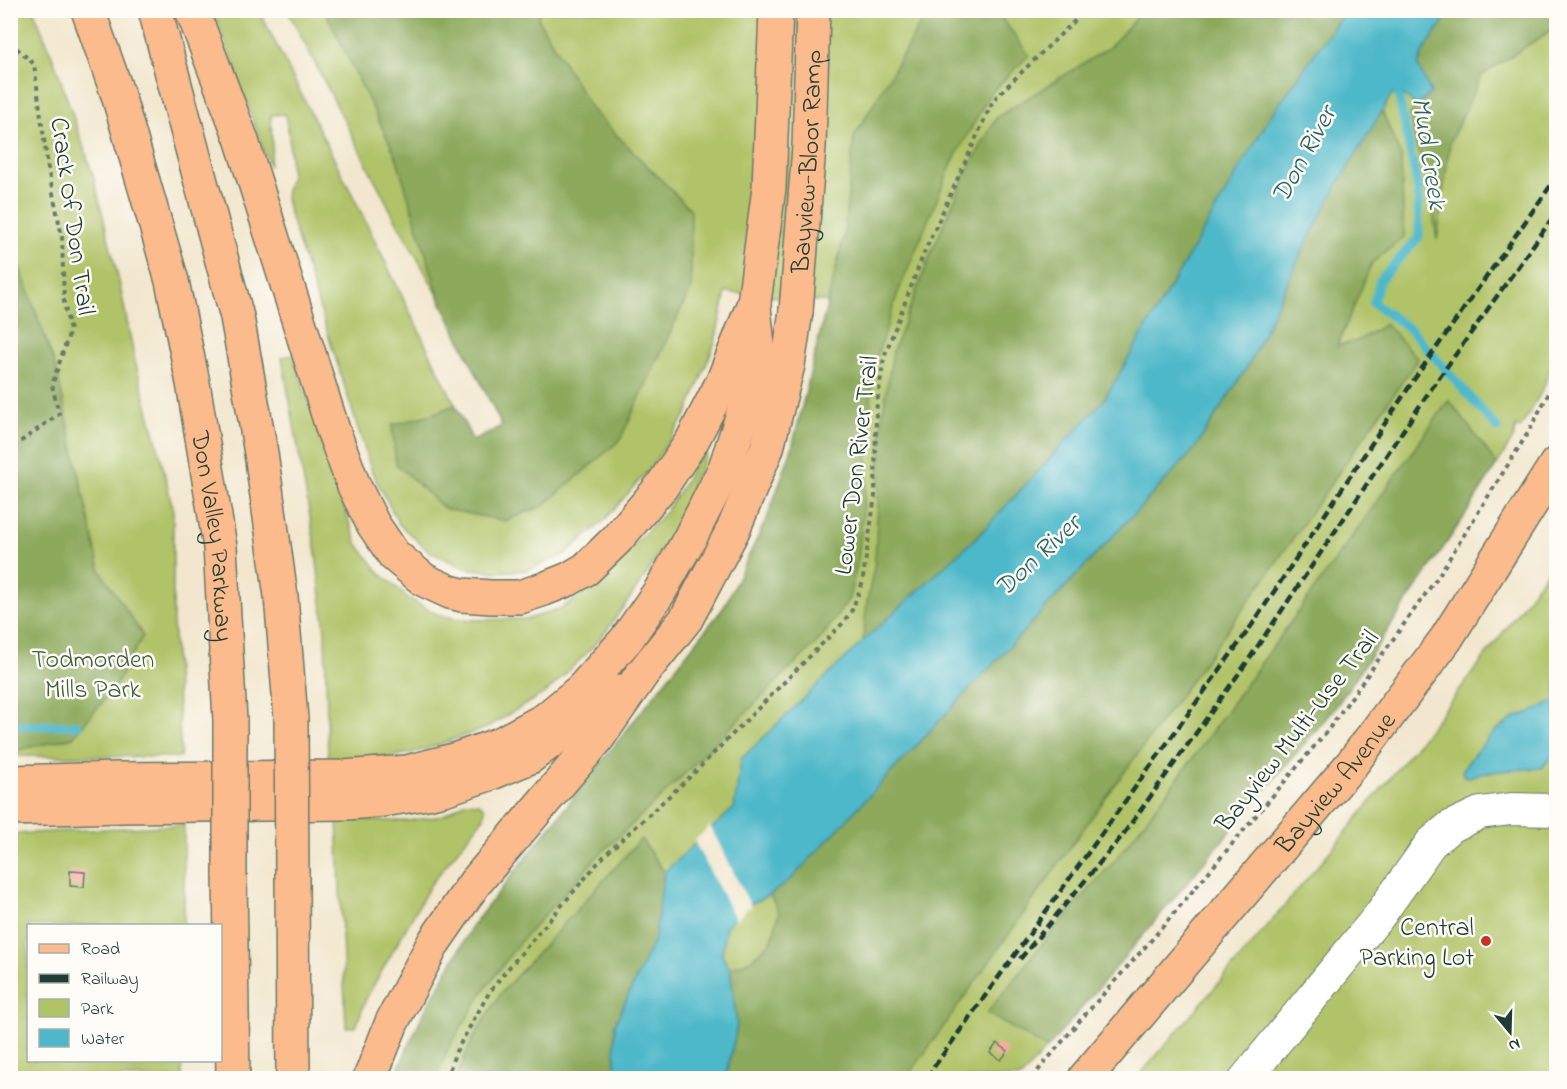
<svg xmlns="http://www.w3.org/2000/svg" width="1567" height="1089" viewBox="0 0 1567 1089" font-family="'Indie Flower',sans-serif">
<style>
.green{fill:#b0c367;stroke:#68804e;stroke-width:1.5}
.forest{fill:#8ca95c;stroke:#567348;stroke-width:1.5}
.water{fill:#4db8c9;stroke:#367a7e;stroke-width:1.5}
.pier{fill:#f2e7ce}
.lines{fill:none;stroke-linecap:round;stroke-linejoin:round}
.stream{stroke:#4db8c9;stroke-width:9}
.building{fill:#f5a69a}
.minor-casing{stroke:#69786a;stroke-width:34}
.major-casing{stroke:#69786a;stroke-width:36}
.highway-casing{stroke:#69786a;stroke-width:36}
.path{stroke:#69786a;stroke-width:4;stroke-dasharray:4.5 4.5;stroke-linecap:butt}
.minor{stroke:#fff;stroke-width:32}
.major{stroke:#fbbb8c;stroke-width:33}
.highway{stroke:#fbbb8c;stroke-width:33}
.rail{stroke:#1f3d34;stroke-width:4.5;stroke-dasharray:9 4.5;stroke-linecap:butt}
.highway-bridge-casing{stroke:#69786a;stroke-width:36;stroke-linecap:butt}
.highway-bridge{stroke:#fbbb8c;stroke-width:33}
.poi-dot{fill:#c8321e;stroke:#fdfcf7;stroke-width:2}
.labels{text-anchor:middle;stroke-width:5;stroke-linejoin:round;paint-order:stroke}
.street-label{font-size:26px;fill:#1f3d34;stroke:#fdfcf7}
.park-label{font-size:26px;fill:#435e41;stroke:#fdfcf7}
.poi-label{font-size:26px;fill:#1f3d34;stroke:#fdfcf7;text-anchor:end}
.water-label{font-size:27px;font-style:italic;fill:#2d6261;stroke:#fdfcf7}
</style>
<rect width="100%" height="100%" fill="#fdfcf7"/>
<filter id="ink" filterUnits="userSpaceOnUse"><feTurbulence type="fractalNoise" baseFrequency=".0167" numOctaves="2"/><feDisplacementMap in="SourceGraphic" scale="12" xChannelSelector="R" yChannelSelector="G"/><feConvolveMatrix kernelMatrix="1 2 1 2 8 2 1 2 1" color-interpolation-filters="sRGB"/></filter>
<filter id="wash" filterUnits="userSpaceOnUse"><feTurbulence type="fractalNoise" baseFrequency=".008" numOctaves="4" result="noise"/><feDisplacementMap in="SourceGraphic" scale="24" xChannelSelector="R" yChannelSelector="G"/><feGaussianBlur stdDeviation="1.35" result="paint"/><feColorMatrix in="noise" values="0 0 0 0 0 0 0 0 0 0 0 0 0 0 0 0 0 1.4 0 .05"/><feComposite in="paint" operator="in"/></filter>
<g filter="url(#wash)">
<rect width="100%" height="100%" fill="#f2e7ce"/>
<path class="green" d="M11,11H34L56,66L93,175L120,286L135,361L160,454L173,510V621L181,757L11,756V354L31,299L11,243Z
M214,11H259L353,196L473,441L502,426L439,297L393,215L288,11H1556V354L1543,389L1520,429L1516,426L1513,439L1464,517L1337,705L1021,1078H397L472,926L724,607L768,516L792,448L828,302L726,292L715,342L688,412L652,466L604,521L565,554L528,570L494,572L465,568L430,552L399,524L372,472L289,212L285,194L291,176L289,136L285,114L271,115L272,149L269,165Z
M293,355L325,449L334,482L358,545L379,572L408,598L438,615L464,620L528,619L562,608L588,591L665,513L685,482L699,452L706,455L697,476H695L692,480V490L672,532L644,578L607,630L594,646L548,691L486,728L420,751L380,759L328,763L325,631L315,545L282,357Z
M1556,559V1078H1137C1282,910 1428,741 1556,559Z
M466,802L479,803L485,808L484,817L431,884L366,999L356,1027H346L337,820L406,821L442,816Z
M184,825V925L28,926V1060L182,1061V1078H11V834Z"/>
<path class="forest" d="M325,11H540L538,19L592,110L691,210V288L620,440L543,506L505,521L445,509L396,464L392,425L432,414L455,405L473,441L502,426L439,297L396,156Z
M928,11H982L1000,16L1029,55L990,94L952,163L897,295L873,368L866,483L858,560L849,599L822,637L664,794L598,856L519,943L482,993L448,1049L437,1078H394L421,1018L472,926L724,607L768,516L792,448L844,235L854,137Z
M1142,11H1345L1270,117L1104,400L979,535L863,641L867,602L875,562L882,417L893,351L932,251L968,169L997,117L1110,47Z
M1450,11H1556V27L1482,75L1450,142L1437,240L1428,177L1416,144L1410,115L1416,106L1431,93L1418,66L1423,52Z
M1382,111L1401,157L1404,237L1372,263L1337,346L1357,341L1386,324L1418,359L1268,574L1076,839L907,1078H726L737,1026L730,968L751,960L772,940L779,912L770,895L792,878L1193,451L1249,364L1303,249L1336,187Z
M11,243L56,368L100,570L143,636L114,688L73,737L11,752Z
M1449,400L1497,464L1464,517L1337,705L1047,1049L987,1013L1045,940L1115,860L1187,766L1334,562Z
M641,839L664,872L655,938L615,1024V1078H456L473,1038L501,993Z"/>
<path class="water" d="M1345,11H1450L1423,52L1418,66L1431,93L1416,106L1396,88L1336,187L1303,249L1249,364L1193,451L792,878L770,895L744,907L726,927L722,956L730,968L737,1026L726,1078H615V1024L655,938L664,872L734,808L741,759L863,641L979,535L1104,400L1270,117Z
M1556,685V752L1542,768L1490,772L1468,777L1463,775L1462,771L1474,754L1496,730L1516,717L1534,711L1556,699Z"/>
<path class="pier" d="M710,826L751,907L746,909L736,920L694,841Z"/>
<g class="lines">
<path class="stream" d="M1392,79L1397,88L1418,190L1419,237L1380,280L1373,303L1411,330L1497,428
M10,726L78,725"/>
</g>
<g id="blocks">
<path class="building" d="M70,871L85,872L84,887L70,886Z
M997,1043L1008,1051L1001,1060L990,1053Z"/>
</g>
</g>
<g filter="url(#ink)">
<use href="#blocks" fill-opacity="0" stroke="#69786a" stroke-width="1.5"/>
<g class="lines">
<defs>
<path id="minor" d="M1246,1078L1379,916L1431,843L1450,827L1480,813L1511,809L1556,810"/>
<g id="major">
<path d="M754,303L769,188L776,10"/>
<path id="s1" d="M796,311L809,147L813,10"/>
<path id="s2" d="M1085,1078L1351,765L1446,639L1556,464"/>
</g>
<g id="highway">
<path id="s3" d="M88,10L118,95L172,281L193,383L220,547L230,720"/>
<path d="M155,10L237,317L261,453L281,596L291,719"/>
<path d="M192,10L241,138L333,430L354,486L373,524L394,555L424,580L450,592L462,595L491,597H520L544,589L569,579L586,569L616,540L662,486L692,441L723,381L754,303"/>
<path d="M10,782L118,779L344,777L407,772L454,760L500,744L546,719L581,690L626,640L660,591L691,536L725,468L751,390L759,355L754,307"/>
<path d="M10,809L124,806L347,803L383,800L427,793L444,789L489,774L530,757L619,691"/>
<path d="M292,873L293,1078"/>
<path d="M230,875L233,1078"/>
<path d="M370,1078L392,1022L434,942L474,884L597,739L642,674L686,619L733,530L767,448L788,365L796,311"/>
</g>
</defs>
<use href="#minor" class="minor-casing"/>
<use href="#major" class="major-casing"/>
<use href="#highway" class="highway-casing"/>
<path class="path" d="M10,42L34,64L48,169L62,237L64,302L70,331L52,385L59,414L10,449
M447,1078L455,1053L489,993L501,977L597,864L606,854L692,775L828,638L843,623L852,610L862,584L875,496L876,411L884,357L924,253L991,105L997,96L1086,10
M1032,1078L1076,1025L1154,937L1328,730L1437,578L1526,436L1556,380"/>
<use href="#minor" class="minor"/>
<use href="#major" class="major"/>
<use href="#highway" class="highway"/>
<path class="rail" d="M1020,959L1122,836L1245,665L1429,392L1556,213
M926,1078L1252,625L1413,381L1556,178"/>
<defs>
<path id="highway-bridge" d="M291,719L292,873
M230,720V875"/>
</defs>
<use href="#highway-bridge" class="highway-bridge-casing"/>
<use href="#highway-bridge" class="highway-bridge"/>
</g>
</g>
<circle class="poi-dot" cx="1486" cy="941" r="6"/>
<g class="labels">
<g class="street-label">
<text dy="9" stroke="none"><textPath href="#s1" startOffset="150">Bayview-Bloor Ramp</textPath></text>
<text transform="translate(74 216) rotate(82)" y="9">Crack Of Don Trail</text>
<text transform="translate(855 465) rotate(-83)" y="9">Lower Don River Trail</text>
<text dy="9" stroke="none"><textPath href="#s3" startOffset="543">Don Valley Parkway</textPath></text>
<text transform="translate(1296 730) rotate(-52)" y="9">Bayview Multi-Use Trail</text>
<text dy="9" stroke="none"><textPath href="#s2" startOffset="387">Bayview Avenue</textPath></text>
</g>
<g class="park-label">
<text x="93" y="667">Todmorden<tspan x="93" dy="30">Mills Park</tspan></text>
</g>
<g class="poi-label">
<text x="1474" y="935">Central<tspan x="1474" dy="30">Parking Lot</tspan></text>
</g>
<g class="water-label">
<text transform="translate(1430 153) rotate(81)" y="9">Mud Creek</text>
<text transform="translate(1303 154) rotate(-61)" y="9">Don River</text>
<text transform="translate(1037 555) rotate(-43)" y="9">Don River</text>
</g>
</g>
<rect width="1567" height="1089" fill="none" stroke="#fdfcf7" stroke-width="36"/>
<rect x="27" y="924" width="195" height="138" fill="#fdfcf7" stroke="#a4b0a9" stroke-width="1.5"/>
<rect x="39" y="944" width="30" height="9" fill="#fbbb8c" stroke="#a4b0a9" stroke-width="1.5"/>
<text x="81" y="954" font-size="18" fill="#1f3d34">Road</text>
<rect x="39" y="974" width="30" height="9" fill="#1f3d34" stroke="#a4b0a9" stroke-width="1.5"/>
<text x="81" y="984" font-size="18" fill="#1f3d34">Railway</text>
<rect x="39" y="999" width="30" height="18" fill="#b0c367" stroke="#a4b0a9" stroke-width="1.5"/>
<text x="81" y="1014" font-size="18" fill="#1f3d34">Park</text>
<rect x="39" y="1029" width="30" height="18" fill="#4db8c9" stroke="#a4b0a9" stroke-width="1.5"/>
<text x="81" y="1044" font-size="18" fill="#1f3d34">Water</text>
<g transform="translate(1510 1032) rotate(161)" stroke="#fdfcf7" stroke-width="4.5" paint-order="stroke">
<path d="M0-4.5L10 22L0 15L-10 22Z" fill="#1f3d34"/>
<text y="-9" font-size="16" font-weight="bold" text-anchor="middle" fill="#1f3d34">N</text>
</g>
</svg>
